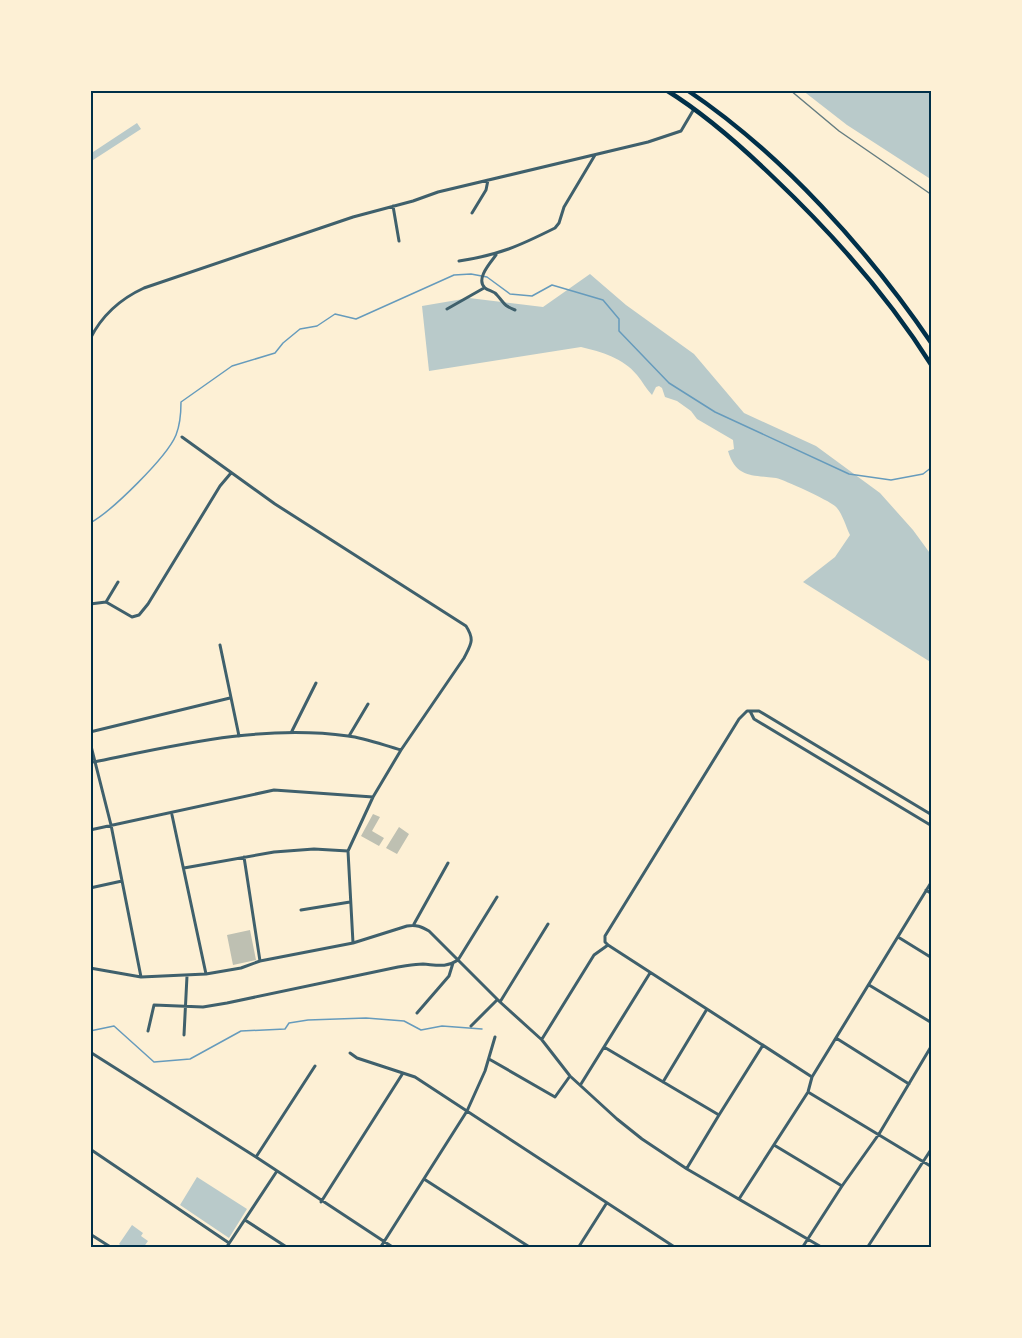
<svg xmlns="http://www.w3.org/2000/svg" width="1022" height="1338" viewBox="0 0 1022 1338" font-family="Signika,sans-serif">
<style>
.green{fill:#b9caca}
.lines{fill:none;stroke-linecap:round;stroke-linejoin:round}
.stream{stroke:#669bbc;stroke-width:1.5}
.building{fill:#bec0b2}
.minor{stroke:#3f606c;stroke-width:3}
.primary{stroke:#003049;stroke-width:4.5}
.rail{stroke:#657d81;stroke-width:1.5}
.neatline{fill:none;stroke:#003049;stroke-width:2}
</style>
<rect width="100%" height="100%" fill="#fdf0d5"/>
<path class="green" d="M802,90H932V180L847,125Z
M137,123L141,129L90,162V154Z
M590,274L626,305L694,354L744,413L816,446L880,493L913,530L932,556V663L803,582L835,557L850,535C846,527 842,512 835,506C828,500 785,480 776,478C752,475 736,478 728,451L734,449L733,440L697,419L691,411L677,401L665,397L662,388L659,386L656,387L652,395C646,389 643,382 637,375C623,358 602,352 581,347L429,371L422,306L469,298L543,307Z
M197,1177L247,1209L229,1238L180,1205Z
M132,1225L143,1233L141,1236L148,1241L143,1248H124L119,1244Z"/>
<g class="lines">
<path class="stream" d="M90,523C111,512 167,457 176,435C180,425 181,413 181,402L232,366L275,353L283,343L300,329L317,326L335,314L356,319L454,275L471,274L487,277L510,294L532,296L552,285L603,300L619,319V331L669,383L715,412L849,474L891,480L923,474L932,467
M90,1031L114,1026L154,1062L190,1059L241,1031L285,1029L289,1023L308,1020L366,1018L404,1021L421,1030L442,1026L482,1029"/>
</g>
<path class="building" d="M373,814L380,817L372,831L384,838L379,846L361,836Z
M399,827L409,834L397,854L386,848Z
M250,930L256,960L233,965L227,935Z"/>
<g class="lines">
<path class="minor" d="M393,206L399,241
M472,213L486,190L488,180
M496,255C491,262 475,279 485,288C489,291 494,291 497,295C505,304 503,305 515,310
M459,261C499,255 519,246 555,228L559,223L564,207L595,155
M447,309L484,288
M90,339C102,315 120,299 144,288L353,217L413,201L438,192L648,142L681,131L694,109
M182,437L275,504L466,626C475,640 471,644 464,658L401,750L373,797L348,851L353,943
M106,602L132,617L139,615L148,604L220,486L231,473
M90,604L106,602L118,582
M220,645L239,736
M750,711L754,719L932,826
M292,731L316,683
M90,732L230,698
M349,736L368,704
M90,742L111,825L141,977
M94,762C177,745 262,724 348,736C365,738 383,745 401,750
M172,815L206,974
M932,815L759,711H747L739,719L605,936V942L608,945L812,1077L932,881
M90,830L274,790L373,797
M244,857L260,961
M184,868L274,852L314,849L348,851
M90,888L122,881
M926,890L932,894
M301,910L350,902
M414,924L448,863
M898,937L932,958
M90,968L141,977L206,974L241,968L260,961L353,943L407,926C416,924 422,927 429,931L500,1002L542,1040L570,1076L617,1119L642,1139L687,1169L823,1248
M869,985L932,1023
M500,1002L548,924
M417,1013L449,976L453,963
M471,1026L497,1000
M148,1031L154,1005L203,1007L227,1003L398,967C406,966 415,964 423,964C437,965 446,968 458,960L497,897
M184,1035L187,976
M836,1038L909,1084
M542,1039L594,955L608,945
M604,1047L719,1115L687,1168
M90,1052L256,1157L394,1248
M350,1053L357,1058L415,1077L676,1248
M489,1059L555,1097L570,1076
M663,1082L707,1009
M581,1084L650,973
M808,1092L932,1167
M719,1115L763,1045
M774,1145L842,1186
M90,1149L229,1243
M256,1157L315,1066
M424,1179L531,1248
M739,1199L808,1092L812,1077
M321,1202L403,1073
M245,1220L288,1248
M90,1234L112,1248
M226,1248L277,1171
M380,1248L467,1111L485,1071L495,1037
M578,1248L606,1204
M802,1248L842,1186L879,1134L932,1045
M867,1248L932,1148"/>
<path class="primary" d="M666,90C705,114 740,145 773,177C833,234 888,296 932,366
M687,90C781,153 869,251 932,344"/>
<path class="rail" d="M790,90L839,131L932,195"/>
</g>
<rect width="1022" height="1338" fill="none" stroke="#fdf0d5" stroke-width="183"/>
<rect x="92" y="92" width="838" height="1154" class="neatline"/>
</svg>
